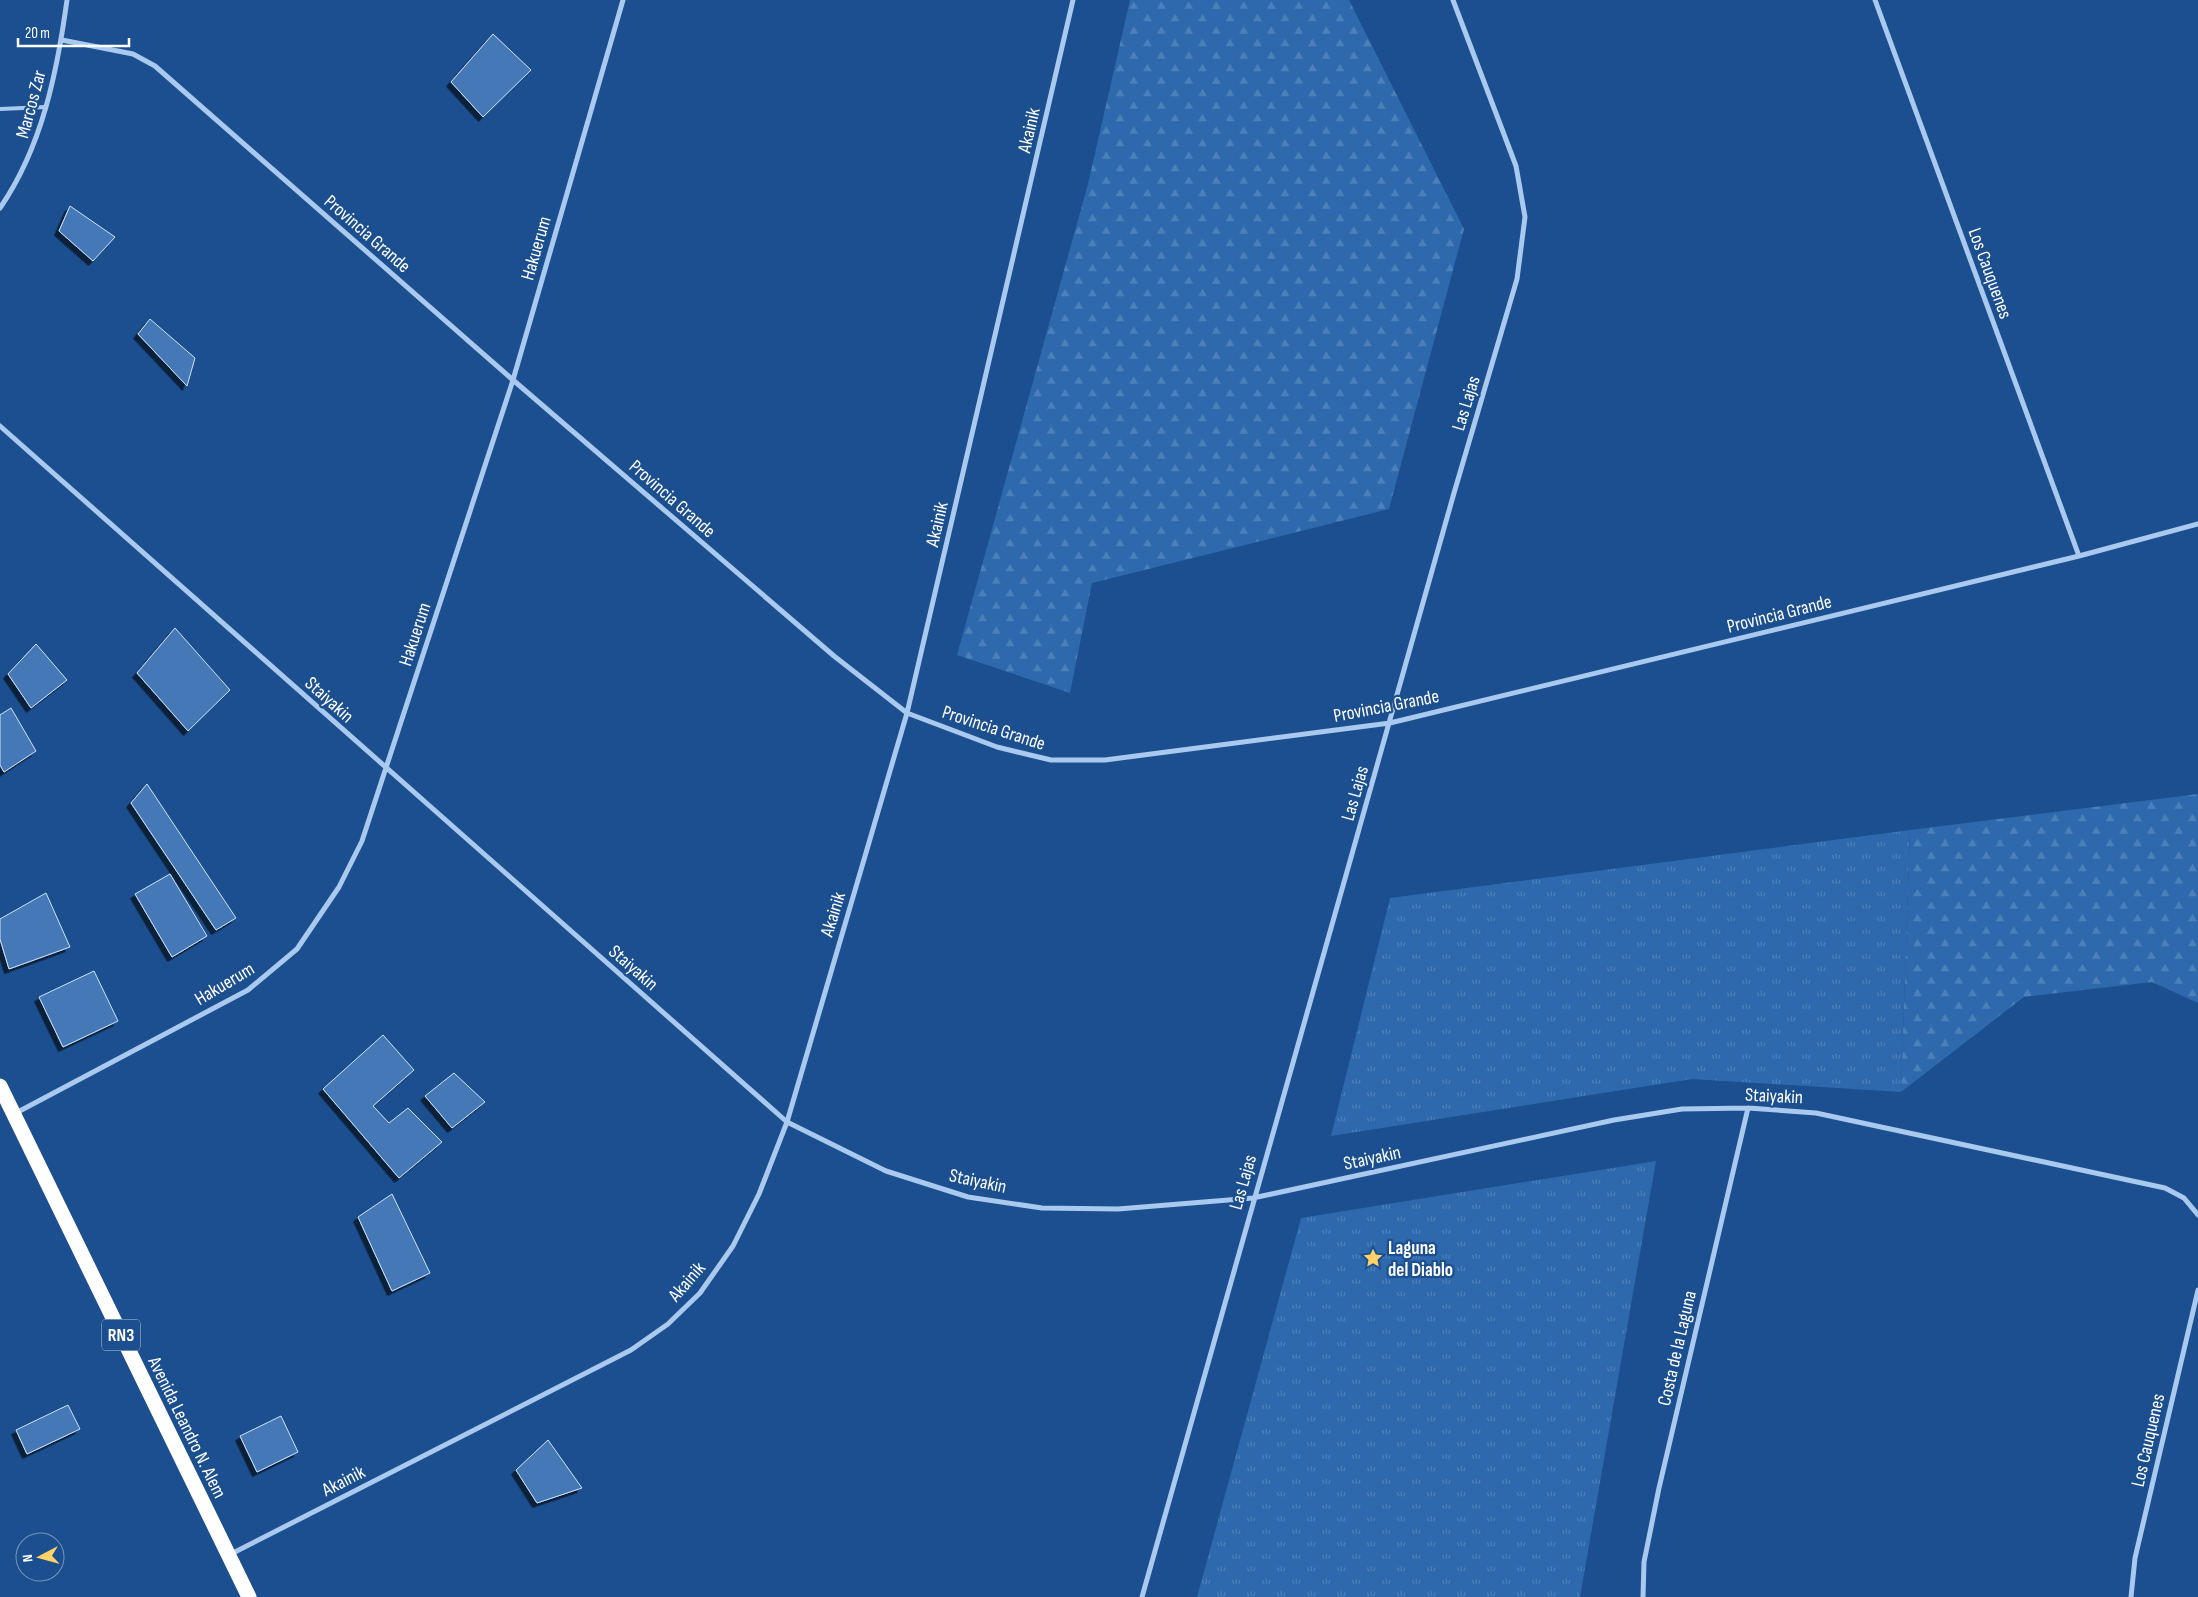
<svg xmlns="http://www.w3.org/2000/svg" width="2198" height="1597" viewBox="0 0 2198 1597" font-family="'Sofia Sans Condensed',sans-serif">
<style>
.grass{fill:url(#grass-tufts)}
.forest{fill:url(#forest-firs)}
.building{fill:#4478b7;stroke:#cfe3fa;filter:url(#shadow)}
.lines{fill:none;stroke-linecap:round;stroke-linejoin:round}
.lane{stroke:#a9c9ee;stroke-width:4}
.street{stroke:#a9c9ee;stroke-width:5}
.highway{stroke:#fff;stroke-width:15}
.labels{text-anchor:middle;stroke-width:4.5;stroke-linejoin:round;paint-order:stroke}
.shield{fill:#1b4f8f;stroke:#bbcadd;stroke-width:1}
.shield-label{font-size:18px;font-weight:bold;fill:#fff}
.street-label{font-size:19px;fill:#fff;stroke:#1b4f8f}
.poi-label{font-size:19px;font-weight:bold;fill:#fff;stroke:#1b4f8f;text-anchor:start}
</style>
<defs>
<pattern id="grass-tufts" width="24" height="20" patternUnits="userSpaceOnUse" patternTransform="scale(1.25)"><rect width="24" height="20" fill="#2e69ad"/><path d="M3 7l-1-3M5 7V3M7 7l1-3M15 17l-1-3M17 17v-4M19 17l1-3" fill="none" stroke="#4d80b9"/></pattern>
<pattern id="forest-firs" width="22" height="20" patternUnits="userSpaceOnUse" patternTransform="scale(1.25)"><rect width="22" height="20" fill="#2e69ad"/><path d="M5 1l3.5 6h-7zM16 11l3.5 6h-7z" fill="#4d80b9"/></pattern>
<filter id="shadow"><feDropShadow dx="-4.5" dy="4.5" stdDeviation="0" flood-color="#0009"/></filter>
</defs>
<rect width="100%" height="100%" fill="#1b4f8f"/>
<path class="grass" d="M1910,830L1901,1092L1692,1079L1331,1136L1390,898Z
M1656,1161L1580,1597H1197L1301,1218Z"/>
<path class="forest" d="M1130,0H1349L1464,229L1389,509L1092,583L1070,693L957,655L1088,184Z
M2198,794V1003L2152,982L2024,997L1901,1092L1910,830Z"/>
<path class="building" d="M493,34L531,70L483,117L451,82Z
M70,206L115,237L93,261L59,231Z
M150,319L195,358L187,386L138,334Z
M175,628L230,690L188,731L137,673Z
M36,644L67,680L31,708L8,674Z
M11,708L36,751L4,772L0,765V715Z
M147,784L236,918L216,930L131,803Z
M170,874L207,936L172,957L135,894Z
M46,893L70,947L9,969L0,939V919Z
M94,971L118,1021L63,1047L39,997Z
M383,1035L414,1070L373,1106L389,1123L408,1108L442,1142L399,1178L323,1089Z
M454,1073L485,1102L452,1128L425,1096Z
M392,1194L430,1273L392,1291L358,1217Z
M68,1405L80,1429L27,1454L16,1430Z
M281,1416L298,1452L257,1472L240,1436Z
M548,1440L582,1488L537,1503L516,1470Z"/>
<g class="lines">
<path class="lane" d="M0,109L46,107"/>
<path class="street" d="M1875,0L2079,556
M62,40L133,54L155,66L513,380L834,656L907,713L997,747L1051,760H1105L1390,723L2079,556L2198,524
M0,208C42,147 57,73 67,0
M0,426L787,1122L886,1171L968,1197L1042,1208L1118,1209L1253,1198L1614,1120L1682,1109L1748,1108L1816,1113L2165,1188L2184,1198L2198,1215
M14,1114L248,990L297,949L339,887L362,841L513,380L623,0
M231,1554L631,1350L668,1324L700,1293L733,1246L759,1194L787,1122L907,713L1073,0
M1142,1597L1454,493L1517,279L1525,217L1516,166L1453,0
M1643,1597L1644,1562L1659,1488L1748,1108
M2131,1597L2135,1558L2198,1290"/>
<path class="highway" d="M0,1086L249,1597"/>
</g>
<defs>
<symbol id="sight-bare" viewBox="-9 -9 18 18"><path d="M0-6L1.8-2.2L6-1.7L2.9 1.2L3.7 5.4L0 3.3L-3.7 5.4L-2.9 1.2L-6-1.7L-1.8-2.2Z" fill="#ffd166" stroke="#1b4f8f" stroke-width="2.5" paint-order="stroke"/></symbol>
</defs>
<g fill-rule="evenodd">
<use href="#sight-bare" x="1359" y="1244" width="28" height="28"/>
</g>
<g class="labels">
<rect class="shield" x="102" y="1319.5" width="38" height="31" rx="4"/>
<g class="shield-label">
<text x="121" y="1341">RN3</text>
</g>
<g class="street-label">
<text transform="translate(30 104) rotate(-75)" y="7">Marcos Zar</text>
<text transform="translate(1028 130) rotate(-77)" y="7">Akainik</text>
<text transform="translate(368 233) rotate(41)" y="7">Provincia Grande</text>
<text transform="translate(535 248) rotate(-74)" y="7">Hakuerum</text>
<text transform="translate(1991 273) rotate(70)" y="7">Los Cauquenes</text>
<text transform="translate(1465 403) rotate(-73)" y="7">Las Lajas</text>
<text transform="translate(673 498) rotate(41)" y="7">Provincia Grande</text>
<text transform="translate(936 524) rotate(-77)" y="7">Akainik</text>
<text transform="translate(1779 613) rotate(-14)" y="7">Provincia Grande</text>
<text transform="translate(414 634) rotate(-72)" y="7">Hakuerum</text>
<text transform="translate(330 699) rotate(42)" y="7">Staiyakin</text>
<text transform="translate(1386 705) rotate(-11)" y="7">Provincia Grande</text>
<text transform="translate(994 727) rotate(18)" y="7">Provincia Grande</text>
<text transform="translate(1354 793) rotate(-74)" y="7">Las Lajas</text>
<text transform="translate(832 914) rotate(-73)" y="7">Akainik</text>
<text transform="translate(634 967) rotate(41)" y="7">Staiyakin</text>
<text transform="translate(224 983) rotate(-31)" y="7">Hakuerum</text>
<text transform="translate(1774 1095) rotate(3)" y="7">Staiyakin</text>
<text transform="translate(1372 1157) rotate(-12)" y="7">Staiyakin</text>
<text transform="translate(978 1180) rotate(12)" y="7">Staiyakin</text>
<text transform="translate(1242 1182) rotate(-74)" y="7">Las Lajas</text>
<text transform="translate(686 1281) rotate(-49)" y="7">Akainik</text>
<text transform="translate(1676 1348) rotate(-77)" y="7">Costa de la Laguna</text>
<text transform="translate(188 1427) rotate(64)" y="7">Avenida Leandro N. Alem</text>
<text transform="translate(2147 1440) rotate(-77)" y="7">Los Cauquenes</text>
<text transform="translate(343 1480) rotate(-27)" y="7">Akainik</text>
</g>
<g class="poi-label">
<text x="1388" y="1254">Laguna<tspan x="1388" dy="22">del Diablo</tspan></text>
</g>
</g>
<g transform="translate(40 1557) rotate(264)"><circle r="24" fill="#1b4f8f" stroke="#7695bc"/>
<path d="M0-4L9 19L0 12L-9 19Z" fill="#ffd166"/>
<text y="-8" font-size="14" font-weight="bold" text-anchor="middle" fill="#ffffff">N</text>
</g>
<path d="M18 38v8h111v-8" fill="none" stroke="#ffffff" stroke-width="2.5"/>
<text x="25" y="38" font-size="15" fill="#ffffff" stroke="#1b4f8f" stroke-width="4" paint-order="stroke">20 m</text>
</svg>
